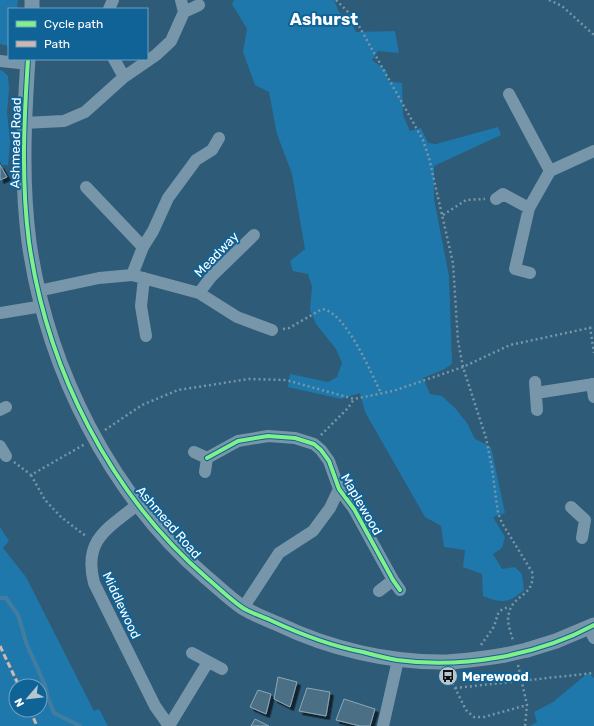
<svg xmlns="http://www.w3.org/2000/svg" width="594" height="726" viewBox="0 0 594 726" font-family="Rubik,sans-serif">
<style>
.green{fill:#1f78ab;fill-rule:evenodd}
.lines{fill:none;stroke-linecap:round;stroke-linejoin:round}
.stream{stroke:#427da0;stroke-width:4}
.building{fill:#4b7086;stroke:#8ca7b7;filter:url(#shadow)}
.path{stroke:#7796a9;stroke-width:2.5;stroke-dasharray:2 3;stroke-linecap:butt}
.minor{stroke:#7796a9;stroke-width:12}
.tertiary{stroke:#7796a9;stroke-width:15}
.tertiary-bridge{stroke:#7796a9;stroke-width:15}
.quiet{stroke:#d1b7ad;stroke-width:3;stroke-dasharray:6 3;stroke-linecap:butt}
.cycleway-casing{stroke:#0f6396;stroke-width:6}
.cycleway{stroke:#82f089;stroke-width:4}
.labels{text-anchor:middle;stroke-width:4;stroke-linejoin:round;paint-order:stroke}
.street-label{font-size:13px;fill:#fff;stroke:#0f6396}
.poi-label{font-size:13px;font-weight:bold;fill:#fff;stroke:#0f6396;text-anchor:start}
.district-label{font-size:17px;font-weight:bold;fill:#fff;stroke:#0f6396}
</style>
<defs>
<filter id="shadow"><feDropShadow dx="3.5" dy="3.5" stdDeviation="0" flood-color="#0009"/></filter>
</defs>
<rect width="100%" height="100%" fill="#2e5b77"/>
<path class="green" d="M0,0H18L17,9H9V46L0,44Z
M234,0H334L339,12L350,20L356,32L395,31L399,53L378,51L372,60L386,70L388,81L402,83L403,115L410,131L421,128L428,143L436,144L498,127L501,135L434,166V199L449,276L452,364L443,370L423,378L430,394L442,396L455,408L467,423L475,439L491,447L505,513L493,517L505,537L502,548L493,554L502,569L515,567L522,574L524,590C508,603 503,604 483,596L482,574L463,567L465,550L444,547L441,526L425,517L365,412L360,393L341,399L288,387L290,374L328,382L337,377L342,363L336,349L316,324L310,310L312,286L308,274L293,271L290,261L305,249L292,174L277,134L269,92L255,85L243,52L247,29L232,4Z
M0,70L3,71L8,76L9,89L7,112L10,142L8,165H2L0,161Z
M0,527L9,541L3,548L26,577L94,711L99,709L108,726H0ZM16,686H40V710H16Z
M588,673L594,678V726H530L537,722L534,712L553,702Z"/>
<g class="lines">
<path class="stream" d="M0,598H6L18,615L27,645L45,685L48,698L54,713L80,726"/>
</g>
<path class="building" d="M0,165L7,177L0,180Z
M278,677L297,682L290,707L274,699Z
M307,688L330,692L326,716L299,711Z
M258,690L271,694L266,714L250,707Z
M344,699L375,709L370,726H360L336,720Z
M255,719L269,726H251Z"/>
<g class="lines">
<path class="path" d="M336,0L355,19L423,140L429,158L453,263L458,341L463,367L486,438L492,468L498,513L502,523L532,572C536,596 513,594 509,613C506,622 511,632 513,641
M549,0L562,6L594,35
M443,215L466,200L485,199
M590,327L594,353
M283,329L289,328L322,309C346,312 371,373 381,393
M105,430L142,405L178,390L249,379L286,380L354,399L393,391L463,367L510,345L594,327
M321,435L348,408L354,399
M14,462L31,475L85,444
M31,475L45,500L61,517L87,537
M481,645C485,639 489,634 493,628C499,617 494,610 510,607
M518,665L527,705L525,726
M448,674L466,710L474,717H484L527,705
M455,688L594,673"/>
<path class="minor" d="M181,0L184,12L199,5
M109,9L113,0
M114,59L124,77
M0,61L28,64
M509,94L550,171
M23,123L64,121L85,112L124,77L156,55L171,41L184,12
M86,187L143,247
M496,199L503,194L529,208
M530,273L515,269L529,208L550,171L594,151
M132,275L143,247L153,231L168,198L196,160L212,150L219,138
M144,278L141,306L146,336
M38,291L99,278L132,275L199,293L237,317L272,330
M199,293L211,277L254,235
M0,313L43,306
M535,382L537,410
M592,384L594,397
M536,393L594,384
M0,410L6,407
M0,446L6,456
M194,452L207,458L205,472
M207,458L238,441L268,436L295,438L314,444L321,450L329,461L339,489L354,509L393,580L400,590
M137,505C107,529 83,540 94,583L155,706L169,726
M571,507L585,520L582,538
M379,591L393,580
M243,608L279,553L313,531L330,508L339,489
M589,628L594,638
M192,653L222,669
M169,726L208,662
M383,726L398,660"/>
<path class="tertiary" d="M32,9V0
M28,59C24,120 21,181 29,242C47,368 110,495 207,578C219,588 230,599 242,607C253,614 266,619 278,624C330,649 390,663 447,662C466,661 486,658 505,655
M527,650L556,641L594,625"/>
<path class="tertiary-bridge" d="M505,655L527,650"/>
<path class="quiet" d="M0,646L19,686
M30,710L37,726"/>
<defs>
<path id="cycleway" d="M28,59C24,120 21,180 29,242C47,369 110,495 208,579C220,589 231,600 243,608C251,613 261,616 270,620C300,634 330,646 363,652C374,655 385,658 397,660C461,669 537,656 594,625
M207,458L238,441L268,436L295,438L314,444L321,450L329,461L339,489L354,509L393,580L400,590"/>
</defs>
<use href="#cycleway" class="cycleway-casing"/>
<use href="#cycleway" class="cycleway"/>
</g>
<defs>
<symbol id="bus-disc" viewBox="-11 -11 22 22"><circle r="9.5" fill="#b6c6cf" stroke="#0f6396"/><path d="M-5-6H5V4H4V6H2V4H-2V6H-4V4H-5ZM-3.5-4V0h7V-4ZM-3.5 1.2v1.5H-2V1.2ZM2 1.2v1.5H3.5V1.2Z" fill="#111"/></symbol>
</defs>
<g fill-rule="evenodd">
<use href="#bus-disc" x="437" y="665" width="22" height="22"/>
</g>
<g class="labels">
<g class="street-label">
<text transform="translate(15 143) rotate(-89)" y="5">Ashmead Road</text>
<text transform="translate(216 254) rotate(-46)" y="5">Meadway</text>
<text transform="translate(362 504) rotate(60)" y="5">Maplewood</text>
<text transform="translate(169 522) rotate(49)" y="5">Ashmead Road</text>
<text transform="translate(122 605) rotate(65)" y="5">Middlewood</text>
</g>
<g class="poi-label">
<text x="462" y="681">Merewood</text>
</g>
<g class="district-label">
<text x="324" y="25">Ashurst</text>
</g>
</g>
<rect x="8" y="8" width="140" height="52" fill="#0f6396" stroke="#6fa1c0"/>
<rect x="16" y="21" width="20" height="6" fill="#82f089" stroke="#6fa1c0"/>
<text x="44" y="28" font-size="12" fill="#ffffff">Cycle path</text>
<rect x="16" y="41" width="20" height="6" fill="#d1b7ad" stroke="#6fa1c0"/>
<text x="44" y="48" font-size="12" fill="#ffffff">Path</text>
<g transform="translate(28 698) rotate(242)"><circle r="19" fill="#0f6396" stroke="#6fa1c0"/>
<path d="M0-3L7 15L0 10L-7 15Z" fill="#b6c6cf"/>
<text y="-6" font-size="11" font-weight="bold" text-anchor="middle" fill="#ffffff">N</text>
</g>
</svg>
